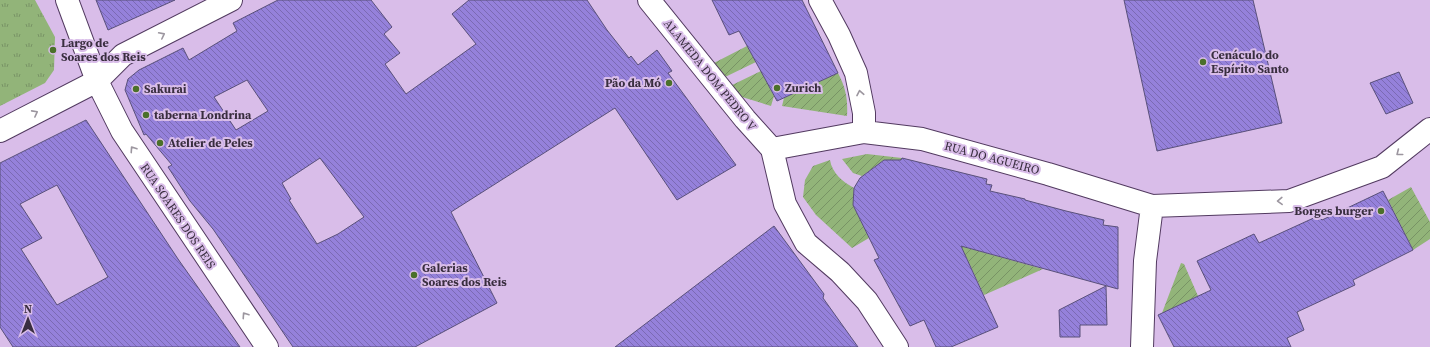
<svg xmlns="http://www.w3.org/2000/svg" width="1430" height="347" viewBox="0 0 1430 347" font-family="'Source Serif 4',serif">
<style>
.grass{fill:url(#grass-tufts)}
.garden{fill:url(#garden-furrows)}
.building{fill:url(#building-back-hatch);stroke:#59507a;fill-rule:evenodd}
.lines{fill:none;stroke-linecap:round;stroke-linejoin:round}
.minor-casing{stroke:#523a60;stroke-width:24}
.major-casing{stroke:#523a60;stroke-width:24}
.minor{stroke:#fff;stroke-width:22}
.major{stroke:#fff;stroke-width:22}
.oneway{stroke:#9c969f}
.poi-dot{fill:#4b702a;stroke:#d9bde9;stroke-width:1.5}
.labels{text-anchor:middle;stroke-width:4;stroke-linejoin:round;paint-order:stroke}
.poi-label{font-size:12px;font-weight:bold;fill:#392e3f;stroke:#d9bde9;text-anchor:start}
.street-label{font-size:12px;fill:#392e3f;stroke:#d9bde9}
</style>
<defs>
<pattern id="grass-tufts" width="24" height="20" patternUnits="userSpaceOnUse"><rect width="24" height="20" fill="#92b479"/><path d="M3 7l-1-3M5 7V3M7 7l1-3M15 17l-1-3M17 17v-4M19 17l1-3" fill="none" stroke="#789365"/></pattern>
<pattern id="garden-furrows" width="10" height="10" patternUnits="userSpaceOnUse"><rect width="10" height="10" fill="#92b479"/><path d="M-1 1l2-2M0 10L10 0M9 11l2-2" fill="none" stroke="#789365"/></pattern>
<pattern id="building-back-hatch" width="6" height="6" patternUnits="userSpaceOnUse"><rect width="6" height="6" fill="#9581db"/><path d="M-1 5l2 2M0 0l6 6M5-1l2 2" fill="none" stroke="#7b6ab3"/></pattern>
</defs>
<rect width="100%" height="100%" fill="#d9bde9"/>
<path class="grass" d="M0,0H35L55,37L54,70L45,83L0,106Z"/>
<path class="garden" d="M747,46L756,62L721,79L710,65Z
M761,71L774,96L771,106L742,97L728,87Z
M838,73C846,88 848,100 847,116L782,106L784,98Z
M867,154L902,158L901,161L884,160L862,176L853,173L842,159Z
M830,160C832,173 843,182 854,188L853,205L869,238L852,248L816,215L803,197L805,180L813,166Z
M1411,187L1430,222V239L1413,250L1388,200Z
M961,246L1043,269L984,295Z
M1181,263L1184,264L1198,296L1162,313Z"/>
<path class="building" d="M96,0H175L108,30Z
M278,0H371L392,27L384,34L400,53L385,64L406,94L476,44L452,14L469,0H587L607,30L629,58L631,56L638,65L657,50L672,71L668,73L736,165L677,200L615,108L451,212L497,303L415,347H293L213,229L190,201L168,167L172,165L146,134L144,135L125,90L128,79L139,70L183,48L189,60L237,31L233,23ZM247,80L268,111L236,130L214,97ZM320,158L364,217L338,234L317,244L289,200L291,199L282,183Z
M712,0H802L838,73L777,101L739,31L729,35Z
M1124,0H1253L1282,123L1157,151Z
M1399,72L1413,103L1386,114L1370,83Z
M86,120L178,259L240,347H13L0,327V163ZM57,185L108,277L57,305L21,249L42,238L20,204Z
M902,158L987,179L986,184L992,185L990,191L1025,199V200L1066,211L1104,220L1103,225L1118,227V289L961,246L998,327L951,347H936L924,320L910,326L874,260L879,258L853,205L854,188L860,178L884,160H901Z
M1383,191L1413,250L1353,280L1355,285L1297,312L1304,330L1287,338L1291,347H1174L1158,315L1211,290L1197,261L1254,234L1259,243L1318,216L1322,220Z
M774,226L824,294L823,298L858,347H615Z
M1106,286L1107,325H1080V337H1060L1059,310Z"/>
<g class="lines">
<defs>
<path id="minor" d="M649,0L745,119L772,149L785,204L806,243L840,272L867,301L897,347
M820,0L839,35L856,73L864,113V132
M772,149L864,132L922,139L1048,174L1152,206L1289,201L1382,167L1430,129
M1142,347L1145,261L1152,206"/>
<path id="major" d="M67,0L97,81L122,131L267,347
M0,131L97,81L123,55L231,0"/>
</defs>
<use href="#minor" class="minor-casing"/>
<use href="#major" class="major-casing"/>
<use href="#minor" class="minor"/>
<use href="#major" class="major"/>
</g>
<defs><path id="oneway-chevron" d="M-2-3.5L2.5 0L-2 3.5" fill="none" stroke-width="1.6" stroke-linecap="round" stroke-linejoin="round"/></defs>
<g class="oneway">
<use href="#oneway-chevron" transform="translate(162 35) rotate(-27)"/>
<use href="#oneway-chevron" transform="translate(860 93) rotate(-101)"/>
<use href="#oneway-chevron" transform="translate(35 113) rotate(-28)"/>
<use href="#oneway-chevron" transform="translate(133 149) rotate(-124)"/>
<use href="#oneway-chevron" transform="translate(1399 153) rotate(142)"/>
<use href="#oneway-chevron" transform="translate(1280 201) rotate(178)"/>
<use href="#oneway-chevron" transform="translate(245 315) rotate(-124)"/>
</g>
<g class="poi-dot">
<circle cx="53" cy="50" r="4"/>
<circle cx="1203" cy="62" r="4"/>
<circle cx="669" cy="83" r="4"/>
<circle cx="777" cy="88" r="4"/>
<circle cx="136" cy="89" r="4"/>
<circle cx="146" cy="115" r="4"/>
<circle cx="160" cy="143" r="4"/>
<circle cx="1381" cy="211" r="4"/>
<circle cx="414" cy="275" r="4"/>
</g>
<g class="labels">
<g class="poi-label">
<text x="61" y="47">Largo de<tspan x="61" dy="14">Soares dos Reis</tspan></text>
<text x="1211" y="59">Cenáculo do<tspan x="1211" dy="14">Espírito Santo</tspan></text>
<text x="661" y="87" text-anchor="end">Pão da Mó</text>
<text x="785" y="92">Zurich</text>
<text x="144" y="93">Sakurai</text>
<text x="154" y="119">taberna Londrina</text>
<text x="168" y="147">Atelier de Peles</text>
<text x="1373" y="215" text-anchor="end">Borges burger</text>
<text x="422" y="272">Galerias<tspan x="422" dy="14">Soares dos Reis</tspan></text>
</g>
<g class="street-label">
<text transform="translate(710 75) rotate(51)" y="4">ALAMEDA DOM PEDRO V</text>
<text transform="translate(992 158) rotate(15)" y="4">RUA DO AGUEIRO</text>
<text transform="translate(178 216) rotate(56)" y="4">RUA SOARES DOS REIS</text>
</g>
</g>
<g transform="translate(28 319)" stroke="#d9bde9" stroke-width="3" paint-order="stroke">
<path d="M0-3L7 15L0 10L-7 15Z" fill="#392e3f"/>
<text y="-6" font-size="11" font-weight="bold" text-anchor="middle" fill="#392e3f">N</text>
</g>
</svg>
